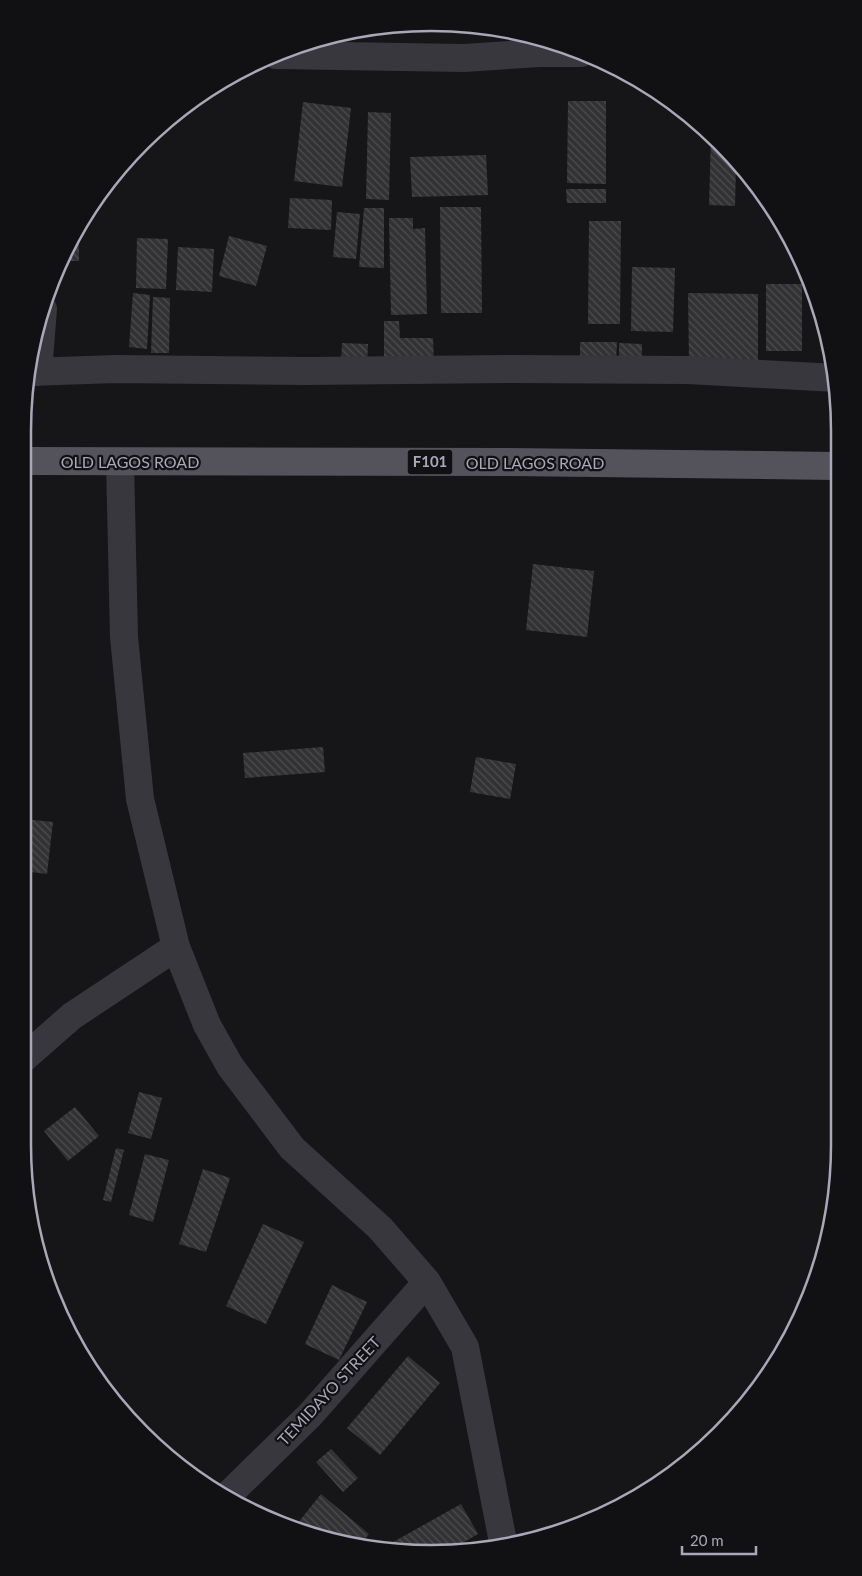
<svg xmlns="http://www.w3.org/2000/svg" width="862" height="1576" viewBox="0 0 862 1576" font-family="Lato,sans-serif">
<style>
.building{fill:url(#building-back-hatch)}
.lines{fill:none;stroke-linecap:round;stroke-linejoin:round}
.minor{stroke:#38373d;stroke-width:28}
.major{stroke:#54535c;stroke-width:28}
.labels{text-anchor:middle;stroke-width:4.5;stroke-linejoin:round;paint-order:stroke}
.shield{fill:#111113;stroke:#7b7a86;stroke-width:1}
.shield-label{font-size:15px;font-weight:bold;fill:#a9a7b8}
.street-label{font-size:16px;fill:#a9a7b8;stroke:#111113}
.rim{fill:none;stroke:#a9a7b8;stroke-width:2.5}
</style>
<defs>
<pattern id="building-back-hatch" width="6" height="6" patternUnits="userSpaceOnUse" patternTransform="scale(1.25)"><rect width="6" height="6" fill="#323134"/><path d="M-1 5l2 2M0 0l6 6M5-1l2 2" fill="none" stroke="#4d4c4f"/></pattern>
</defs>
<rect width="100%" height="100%" fill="#161618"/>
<path class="building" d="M568,101H606V184L567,183Z
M303,102L351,108L342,187L294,181Z
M368,112L391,113L389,200L366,199Z
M711,136L736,165L735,206L709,205Z
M486,155L488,195L412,197L410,157Z
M566,189H606V203H567Z
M290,198L332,200L331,230L288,228Z
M440,207H481L482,313H441Z
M364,208H384V268L359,267Z
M337,212L360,214L356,259L333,257Z
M389,218H413V229L425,228L427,314L391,315Z
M589,221H621L620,324H588Z
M75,233H79V261H63Z
M229,236L267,246L256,286L219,276Z
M137,238L168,239L166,289L136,288Z
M178,247L214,249L212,292L176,290Z
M632,267L675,268L673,332L631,331Z
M766,284H802V351H766Z
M133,293L150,295L147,349L129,347Z
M688,293L758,294V362L689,361Z
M153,297L170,298L169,353H151Z
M384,321H399L400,338H433L434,362H384Z
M580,342H617L616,361L580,360Z
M342,343L368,344L367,366L341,365Z
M619,343L642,344V361L619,360Z
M533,564L594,571L587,637L526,630Z
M323,747L325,772L245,778L243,753Z
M476,757L516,764L510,799L470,792Z
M23,819L53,822L47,874L23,871Z
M139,1092L162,1098L151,1139L128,1133Z
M75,1107L99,1136L68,1161L44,1131Z
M116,1148L124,1150L111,1202L103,1200Z
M145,1154L169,1160L153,1222L129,1215Z
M203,1169L230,1178L206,1252L179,1244Z
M263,1224L304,1242L266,1324L226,1306Z
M332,1285L367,1302L339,1360L305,1344Z
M408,1356L440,1383L380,1455L347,1428Z
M331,1449L358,1478L343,1492L316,1462Z
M321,1494L369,1534L361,1543L326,1540L303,1530L297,1524Z
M461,1504L478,1534L447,1552L386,1546Z"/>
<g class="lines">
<path class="minor" d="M276,55L464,58L539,53H581
M29,372L116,369L307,371L507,369L688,370L836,378
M38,372L43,309
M120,462L124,637L140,799L176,947L207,1025L230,1066L292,1148L380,1228L427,1282L465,1347L503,1542
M23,1059L72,1016L176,947
M228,1495L310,1415L427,1282"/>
<path class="major" d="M23,461L509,462L836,466"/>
</g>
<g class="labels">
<rect class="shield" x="407.5" y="449.5" width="45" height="25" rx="4"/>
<g class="shield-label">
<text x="430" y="467">F101</text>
</g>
<g class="street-label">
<text x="130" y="468">OLD LAGOS ROAD</text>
<text x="535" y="469">OLD LAGOS ROAD</text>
<text transform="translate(329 1391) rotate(-47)" y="6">TEMIDAYO STREET</text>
</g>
</g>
<path d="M0 0H862V1576H0ZM431 31H431A400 400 0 0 1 831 431V1145A400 400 0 0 1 431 1545H431A400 400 0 0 1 31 1145V431A400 400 0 0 1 431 31Z" fill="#111113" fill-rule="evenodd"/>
<path class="rim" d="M431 31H431A400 400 0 0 1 831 431V1145A400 400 0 0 1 431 1545H431A400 400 0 0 1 31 1145V431A400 400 0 0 1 431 31Z"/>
<path d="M682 1546v8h74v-8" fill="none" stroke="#a9a7b8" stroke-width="2.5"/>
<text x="690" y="1546" font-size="15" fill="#a9a7b8" stroke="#111113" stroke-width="4" paint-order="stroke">20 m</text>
</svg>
